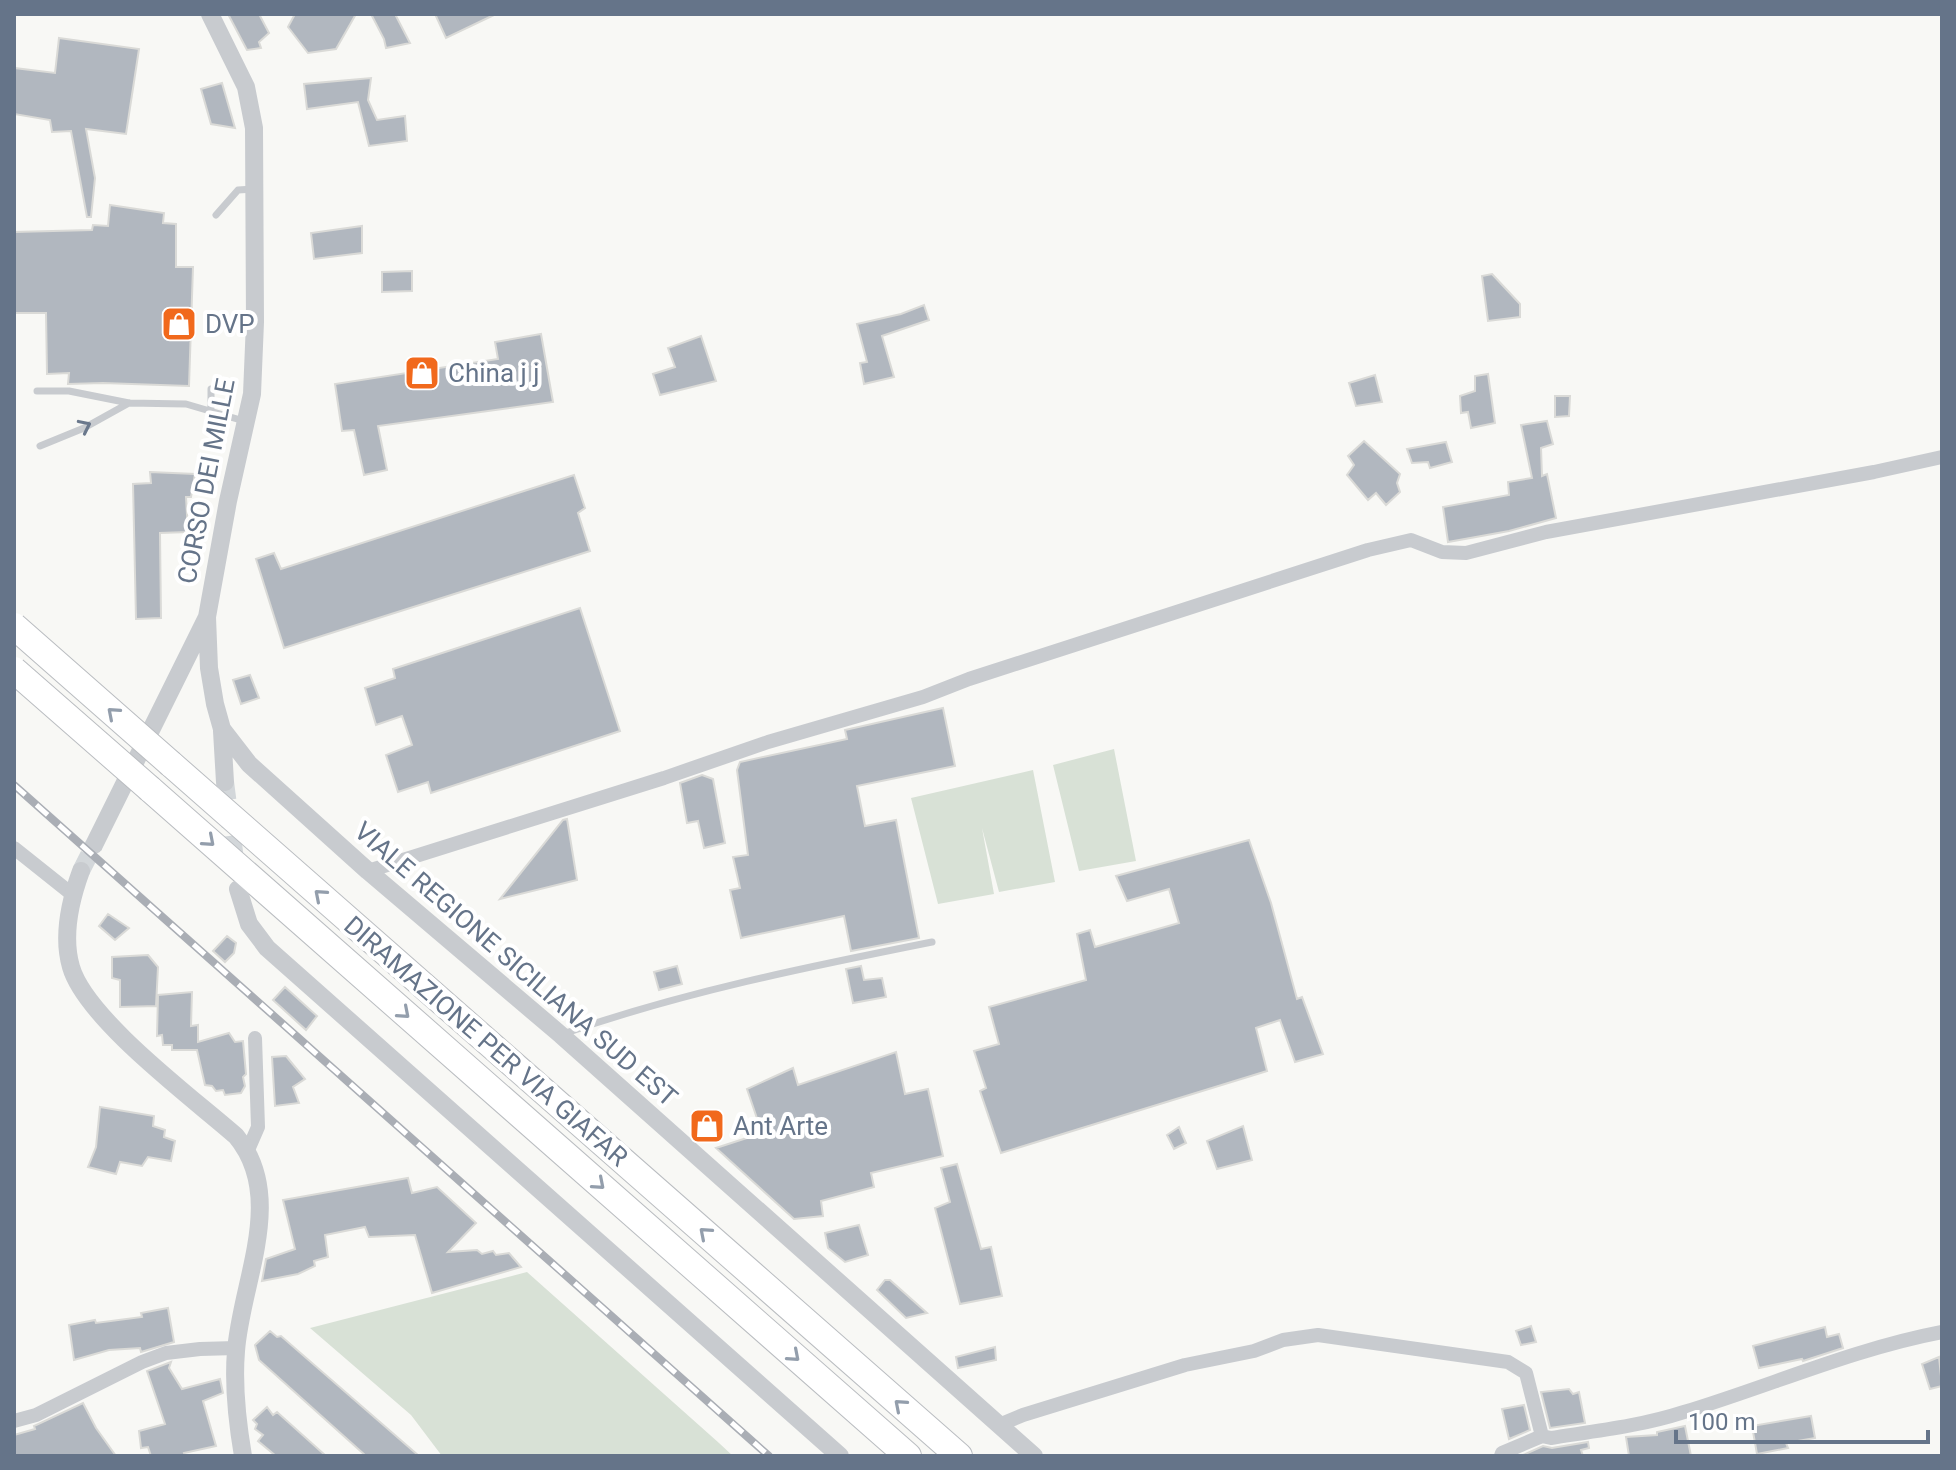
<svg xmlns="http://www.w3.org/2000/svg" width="1956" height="1470" viewBox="0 0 1956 1470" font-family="Roboto,sans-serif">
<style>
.green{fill:#d8e1d6}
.building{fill:#b1b7bf;stroke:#dadad7;stroke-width:2}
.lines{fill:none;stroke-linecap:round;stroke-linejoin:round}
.tertiary-tunnel{stroke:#d3d7da;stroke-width:18;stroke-dasharray:18 9;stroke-linecap:butt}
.motorway-casing{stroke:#babdc1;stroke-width:28}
.service{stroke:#c8cbcf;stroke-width:7}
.minor{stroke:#c8cbcf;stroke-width:14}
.tertiary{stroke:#c8cbcf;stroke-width:18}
.motorway{stroke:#fff;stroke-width:26}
.rail-casing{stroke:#aaaeb5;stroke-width:8}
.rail{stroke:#fff;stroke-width:5;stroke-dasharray:15;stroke-linecap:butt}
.motorway-bridge-casing{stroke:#babdc1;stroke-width:28;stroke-linecap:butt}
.motorway-bridge{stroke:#fff;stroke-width:26}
.oneway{stroke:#6a788c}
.oneway2{stroke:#939eac}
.labels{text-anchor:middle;stroke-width:8;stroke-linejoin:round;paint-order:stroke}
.poi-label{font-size:26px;fill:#657489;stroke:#fff;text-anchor:start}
.street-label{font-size:26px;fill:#657489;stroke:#fff}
</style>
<rect width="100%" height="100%" fill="#f8f8f5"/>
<path class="green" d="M1114,749L1136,861L1079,871L1053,765Z
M1033,770L1055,882L999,892L982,828L994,894L938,904L911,798Z
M527,1272L719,1443L733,1456H442L411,1415L310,1328Z"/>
<path class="building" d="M228,14H259L269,33L259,42L261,48L247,50Z
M295,14H356L336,49L308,53L288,27Z
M371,14H395L410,43L386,48L384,39Z
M435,14H496L446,38Z
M59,38L139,49L126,134L86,129L95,178L91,217H87L71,131L52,132L50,120L14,114V68L55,73Z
M371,78L368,100L377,120L405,116L407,141L369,146L358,102L307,109L304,84Z
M222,83L235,128L211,124L201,89Z
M110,205L164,213L163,223L176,224V267H193L189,386L103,383L68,384L69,373L47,374L46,313H14V232L92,230L93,225L108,226Z
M362,226V253L314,259L311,233Z
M412,271V291L382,292V272Z
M1492,274L1520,304V317L1488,321L1482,276Z
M924,305L929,320L882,336L894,377L864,384L860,363L867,362L857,324L901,314Z
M541,334L553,402L378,426L387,470L364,475L354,430L342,431L335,384L498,359L495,342Z
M701,336L716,381L660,395L653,374L675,367L668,348Z
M1488,374L1495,423L1471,428L1468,412L1461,413L1460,396L1475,391V376Z
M1375,375L1382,402L1356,406L1349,383Z
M1555,396H1570L1569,416L1555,417Z
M1547,421L1553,444L1541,448L1542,476L1547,474L1556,518L1509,531L1448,542L1443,507L1509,495L1508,482L1532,478L1521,425Z
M1364,441L1400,474L1397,483L1400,492L1386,505L1376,493L1368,500L1347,475L1354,465L1348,456Z
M1446,442L1452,462L1430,468L1428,462L1412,463L1407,449Z
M150,472L195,474L191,497H186L188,532L160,533L161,618L136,619L133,484L151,483Z
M574,475L585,508L578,513L590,551L284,648L256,559L274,553L281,569Z
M580,608L620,731L431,793L428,782L398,792L386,755L412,745L402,716L376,725L365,688L395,678L393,669Z
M250,675L259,698L241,704L233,680Z
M943,708L955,766L857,786L865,826L896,820L919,938L851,951L844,916L741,938L730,890L740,888L733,857L748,855L737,770L740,762L847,739L845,730Z
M702,775L713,779L725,843L704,848L698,821L687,823L680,783Z
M567,819L577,880L500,899L563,820Z
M1249,840L1271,903L1297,999L1302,997L1323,1054L1295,1062L1280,1020L1256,1028L1267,1071L1001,1153L980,1091L986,1088L974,1051L999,1044L989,1007L1086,980L1077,934L1090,930L1095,947L1179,923L1169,889L1127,901L1116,876Z
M108,914L129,928L115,940L99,926Z
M227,936L236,943L234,953L225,962L213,951Z
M148,955L158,967L156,1006L120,1007V980L112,978V957Z
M677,966L682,984L659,990L654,972Z
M861,966L864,980L882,978L886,997L853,1003L846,969Z
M285,987L317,1016L306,1030L273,1000Z
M192,992L191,1026L198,1025V1042L229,1033L235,1042L243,1041L246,1074L243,1077L245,1086L241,1093L225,1095L223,1090L216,1091L212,1086L205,1085L197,1050H172V1045H163L162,1035L157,1036L158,995Z
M896,1052L905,1094L928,1089L943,1156L871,1173L874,1187L821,1201L823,1216L794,1219L716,1148L762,1133L747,1089L793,1068L798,1085Z
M286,1056L305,1079L293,1087L299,1103L275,1106L272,1057Z
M100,1107L154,1116L153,1126L165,1130L164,1137L175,1141L171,1161L148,1157L142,1166L120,1162L116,1174L88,1167L96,1147Z
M1243,1126L1252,1160L1217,1169L1207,1141Z
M1179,1127L1186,1143L1174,1149L1167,1135Z
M957,1164L981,1249L991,1247L1002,1296L960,1304L935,1208L950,1202L941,1168Z
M408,1178L412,1193L437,1187L476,1223L448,1252L477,1250L482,1254L493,1251L496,1255L509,1253L521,1267L432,1293L415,1235L369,1237L365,1227L325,1235L328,1257L314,1261L315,1266L298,1274L262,1281L266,1259L295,1249L283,1200Z
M859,1225L868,1255L845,1262L828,1248L825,1233Z
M885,1280H890L927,1313L906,1318L877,1290Z
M168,1308L174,1342L141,1352L140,1348L109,1350L74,1360L69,1325L95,1320L96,1323L142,1317L141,1313Z
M1531,1326L1536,1342L1521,1345L1516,1331Z
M1825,1327L1827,1337L1839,1334L1843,1348L1803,1361L1802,1359L1759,1368L1753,1346Z
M270,1331L277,1337L281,1336L419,1456H366L259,1360L255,1345Z
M995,1347L996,1360L958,1368L956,1357Z
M1939,1357L1942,1386L1930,1389L1922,1364Z
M171,1362L169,1368L182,1389L220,1379L223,1393L203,1401L216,1446L184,1453L185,1456H151L148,1447L141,1448L139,1431L165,1424L147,1371Z
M1569,1389L1573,1394L1579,1392L1585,1423L1550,1428L1541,1392Z
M83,1403L96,1428L116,1456H14V1435L35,1429L34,1426Z
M1524,1405L1530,1430L1509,1439L1502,1409Z
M267,1407L273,1415L277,1412L326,1456H276L258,1441L263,1435L255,1429L257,1424L253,1420Z
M1811,1416L1815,1438L1786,1443L1788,1448L1757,1454L1752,1426Z
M1685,1426L1691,1456H1629L1626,1437L1657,1435V1432Z
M1588,1442L1589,1448L1581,1450L1583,1456H1521L1543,1446L1552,1448Z"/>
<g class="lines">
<path class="tertiary-tunnel" d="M225,782L236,867
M81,871L94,845"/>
<defs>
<path id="motorway" d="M171,764L959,1456
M150,789L908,1456"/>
</defs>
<use href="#motorway" class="motorway-casing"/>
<path class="service" d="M216,215L238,190L254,189
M37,391H69L129,403L186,404L244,421
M211,411V389
M40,446L84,428L129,403
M563,1034C683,992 807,967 932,942"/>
<path class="minor" d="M14,848L73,895
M368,871L664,778L768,742L923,697L969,679L1368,550L1411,540L1442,552L1466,553L1546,532L1874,472L1942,457
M248,1150L258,1127L255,1038
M14,1421L36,1415L142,1362L166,1353L200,1349L236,1348
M999,1425L1023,1415L1185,1365L1254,1351L1283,1340L1318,1335L1508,1362L1526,1373L1542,1436L1551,1438C1596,1431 1641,1426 1684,1412C1770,1386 1853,1349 1942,1332
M1501,1456L1502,1453L1542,1436"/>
<path class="tertiary" d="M207,617L209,668L215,704L222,729L249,764L368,871L561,1035L1034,1456
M222,731L225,782
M94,845L207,617L228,501L252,394L255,322L254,128L246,87L210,14
M81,871C70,901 62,936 71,967C86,1019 194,1099 236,1136C287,1197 241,1282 236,1351C233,1387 237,1421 243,1456
M238,889L249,924L267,948L840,1456"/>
<use href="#motorway" class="motorway"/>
<defs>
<path id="rail" d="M14,785L769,1456"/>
</defs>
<use href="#rail" class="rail-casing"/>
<use href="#rail" class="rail"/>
<defs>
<path id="motorway-bridge" d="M14,626L171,764
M14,670L150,789"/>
</defs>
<use href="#motorway-bridge" class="motorway-bridge-casing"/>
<use href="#motorway-bridge" class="motorway-bridge"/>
</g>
<defs><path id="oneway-chevron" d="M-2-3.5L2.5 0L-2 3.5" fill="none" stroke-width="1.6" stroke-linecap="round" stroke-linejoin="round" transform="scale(2)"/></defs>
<use class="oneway" href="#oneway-chevron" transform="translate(85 426) rotate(-26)"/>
<g class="oneway2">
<use href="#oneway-chevron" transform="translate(113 713) rotate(-139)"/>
<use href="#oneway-chevron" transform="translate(209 841) rotate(41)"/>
<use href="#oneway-chevron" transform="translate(320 895) rotate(-139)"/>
<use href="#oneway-chevron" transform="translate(404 1013) rotate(41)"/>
<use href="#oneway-chevron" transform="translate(599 1184) rotate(41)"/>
<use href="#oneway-chevron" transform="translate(705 1233) rotate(-139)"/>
<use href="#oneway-chevron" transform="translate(794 1356) rotate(41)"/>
<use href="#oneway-chevron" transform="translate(900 1405) rotate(-139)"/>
</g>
<defs>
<symbol id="shop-square" viewBox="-11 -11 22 22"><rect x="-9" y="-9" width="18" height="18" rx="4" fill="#f1691c" stroke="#fff"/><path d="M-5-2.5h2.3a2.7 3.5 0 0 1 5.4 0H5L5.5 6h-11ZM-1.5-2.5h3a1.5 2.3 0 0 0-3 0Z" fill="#fff"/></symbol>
</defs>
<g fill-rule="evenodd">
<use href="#shop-square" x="159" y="304" width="40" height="40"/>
<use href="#shop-square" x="402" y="353" width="40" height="40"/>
<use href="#shop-square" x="687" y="1106" width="40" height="40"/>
</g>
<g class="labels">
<g class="poi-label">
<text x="205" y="333">DVP</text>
<text x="448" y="382">China j j</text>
<text x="733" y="1135">Ant Arte</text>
</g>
<g class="street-label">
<text transform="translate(206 481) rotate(-79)" y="9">CORSO DEI MILLE</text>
<text transform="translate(516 964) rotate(41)" y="9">VIALE REGIONE SICILIANA SUD EST</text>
<text transform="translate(486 1041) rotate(41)" y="9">DIRAMAZIONE PER VIA GIAFAR</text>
</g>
</g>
<rect width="1956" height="1470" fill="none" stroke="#657489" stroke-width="32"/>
<path d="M1676 1430v12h252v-12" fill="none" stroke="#657489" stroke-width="4"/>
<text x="1688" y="1430" font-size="24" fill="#657489" stroke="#ffffff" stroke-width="6" paint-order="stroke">100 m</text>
</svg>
